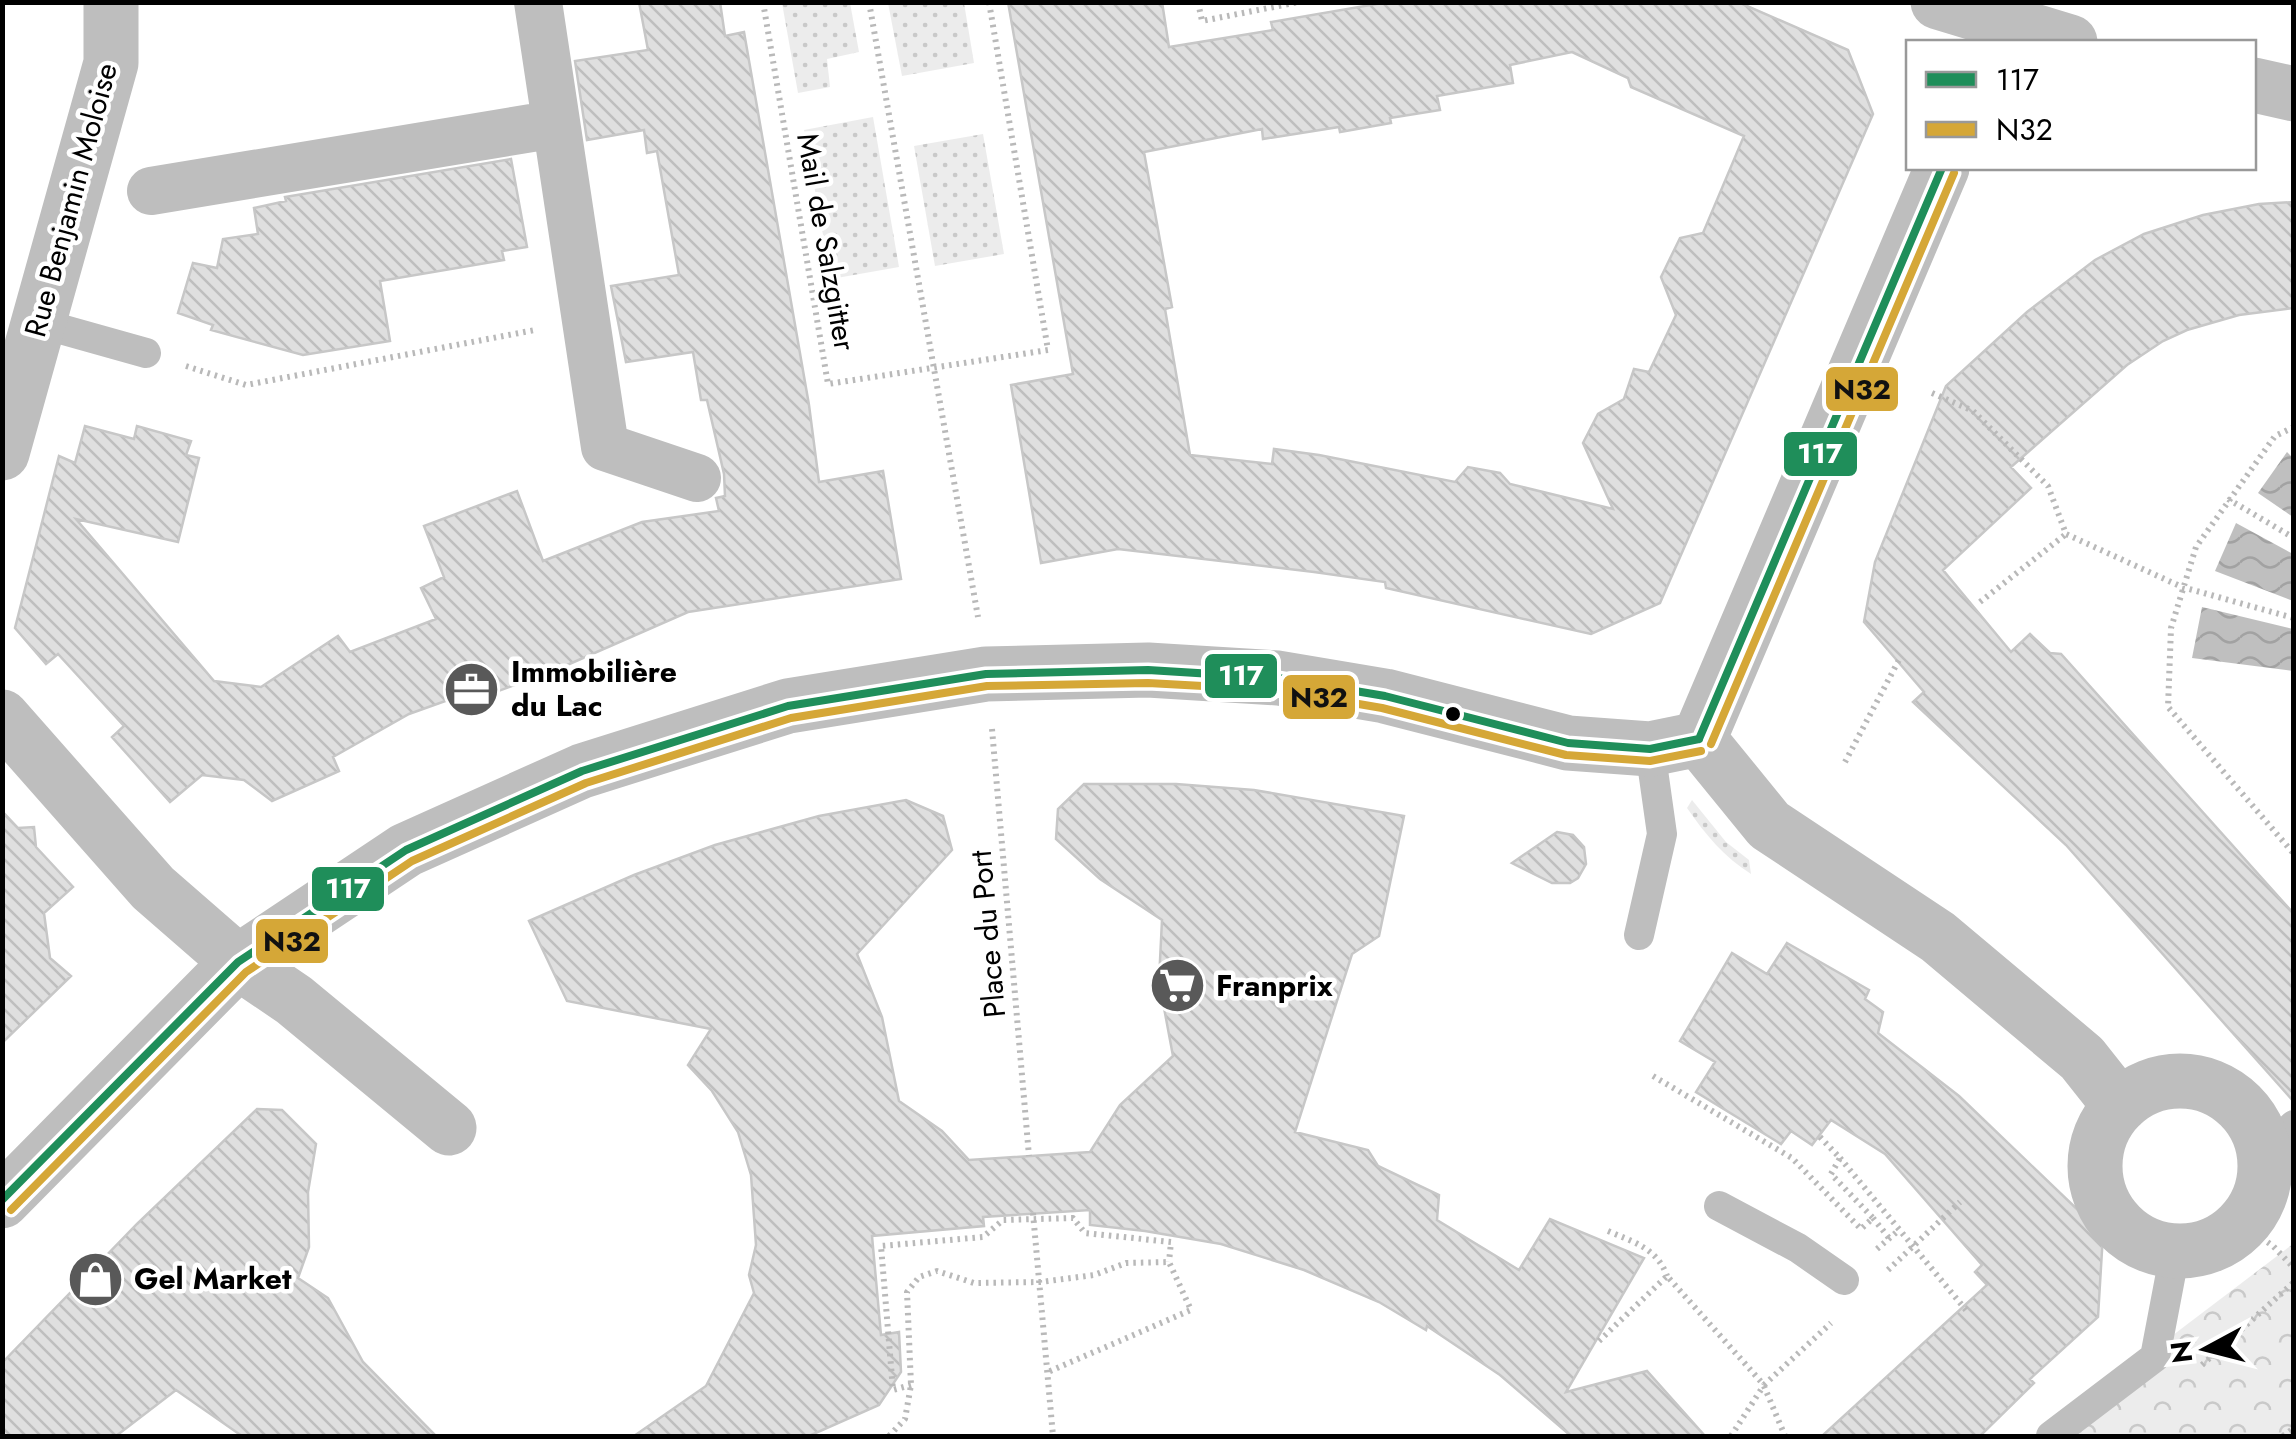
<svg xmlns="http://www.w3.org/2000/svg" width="2296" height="1439" viewBox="0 0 2296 1439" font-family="Jost,sans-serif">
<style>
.grass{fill:url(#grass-dots)}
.park{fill:url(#park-crowns)}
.water{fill:url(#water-waves)}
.building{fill:url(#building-back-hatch);stroke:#c7c7c7;stroke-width:2.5;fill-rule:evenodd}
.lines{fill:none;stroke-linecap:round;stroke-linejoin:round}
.path{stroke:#b9b9b9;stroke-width:6;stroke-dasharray:2.5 5;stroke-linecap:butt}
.service{stroke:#bebebe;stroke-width:30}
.pedestrian{stroke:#bebebe;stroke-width:48}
.minor{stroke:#bebebe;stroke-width:55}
.bus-1-casing{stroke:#fff;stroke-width:15}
.bus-2-casing{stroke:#fff;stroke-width:15}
.bus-1{stroke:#1f8e5a;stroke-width:8}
.bus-2{stroke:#d5a737;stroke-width:8}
.bus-dot{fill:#000;stroke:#fff;stroke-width:4}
.labels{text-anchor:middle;stroke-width:9;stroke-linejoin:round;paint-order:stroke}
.street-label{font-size:30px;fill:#000;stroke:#fff}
.poi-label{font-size:30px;font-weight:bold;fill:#000;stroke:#fff;text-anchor:start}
.line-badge{stroke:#fff;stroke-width:4}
.badge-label{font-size:28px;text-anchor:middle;font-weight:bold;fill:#fff}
.pale-badge-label{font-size:28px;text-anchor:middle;font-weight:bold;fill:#111}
</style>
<defs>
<pattern id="grass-dots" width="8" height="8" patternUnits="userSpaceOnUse" patternTransform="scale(2.5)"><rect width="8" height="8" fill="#ececec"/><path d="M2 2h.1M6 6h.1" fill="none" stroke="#c9c9c9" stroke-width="1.8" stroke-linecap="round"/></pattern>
<pattern id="park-crowns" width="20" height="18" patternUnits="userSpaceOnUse" patternTransform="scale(2.5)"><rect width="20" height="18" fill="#ececec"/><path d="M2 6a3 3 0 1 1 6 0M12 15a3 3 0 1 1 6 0" fill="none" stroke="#c9c9c9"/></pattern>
<pattern id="water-waves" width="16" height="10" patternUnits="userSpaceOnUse" patternTransform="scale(2.5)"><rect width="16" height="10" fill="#bfbfbf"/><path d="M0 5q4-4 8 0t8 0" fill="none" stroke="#a2a2a2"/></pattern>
<pattern id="building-back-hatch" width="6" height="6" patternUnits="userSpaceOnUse" patternTransform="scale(2.5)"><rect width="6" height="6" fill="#dfdfdf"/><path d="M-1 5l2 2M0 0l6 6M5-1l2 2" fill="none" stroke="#bebebe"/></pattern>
</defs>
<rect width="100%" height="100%" fill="#fff"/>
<path class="grass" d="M782,3H850L859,52L827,59L830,87L798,93Z
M888,3H964L974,63L902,76Z
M873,117L899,267L831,279L804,130Z
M983,134L1004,254L935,266L914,146Z
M1692,800L1726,842L1749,860L1751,874C1724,857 1705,834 1687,808Z"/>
<path class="park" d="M2293,1244V1436H2040Z"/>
<path class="water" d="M2287,452L2293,458V517L2258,493Z
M2236,523L2293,554V601L2215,571Z
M2202,607L2293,629V671L2192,658Z"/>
<path class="building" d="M639,2H720L725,36L744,32L809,405L819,482L883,471L901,579L688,612L558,669L466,703L462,695L409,714L333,757L339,771L272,801L244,780L202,775L170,802L112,737L124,726L58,654L46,664L15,628L59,456L75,463L85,426L134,439L137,426L191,441L186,455L199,458L178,542L76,519L214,681L261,687L338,636L350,652L436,619L421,588L444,577L424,526L517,491L543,561L642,522L719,511L716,498L725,496L724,474L707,400H701L693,352L626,362L611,286L679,275L657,151L647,153L644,130L587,140L575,61L648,50Z
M1008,2H1162L1169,47L1273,30L1271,22L1388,2H1738L1848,50L1873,114L1660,603L1591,634L1386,588L1385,582L1314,572L1118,549L1041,563L1011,385L1073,374ZM1572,52L1628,78L1631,87L1744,136L1703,233L1680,238L1661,277L1676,315L1649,372L1634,369L1624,399L1598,414L1583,443L1613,509L1510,484L1500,473L1468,467L1455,482L1319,455L1274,449L1272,464L1190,455L1165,309L1172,307L1144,152L1262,129L1263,139L1339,127L1340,132L1391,123L1390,118L1440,110L1437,96L1513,83L1510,65Z
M511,159L527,247L502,251L504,260L380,281L390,341L303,355L211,330L213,325L178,313L193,263L217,268L223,239L258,234L254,208L286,201L285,197Z
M2294,202V308L2239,315L2187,330L2163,341L2127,365L2011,467L2031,488L1943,570L2011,652L2030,634L2050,653L2061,654L2294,914V1102L2066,845L1913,702L1924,692L1864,622L1875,562L1946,386L2027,312L2095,260L2144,234L2203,215L2259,204Z
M1084,784H1176L1254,790L1404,816L1379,936L1352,954L1295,1132L1368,1150L1378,1166L1439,1195L1437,1220L1519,1270L1550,1219L1644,1258L1566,1392L1647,1371L1705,1436H1571L1500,1375L1427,1326L1426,1330L1379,1302L1304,1270L1221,1244L1145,1231L1090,1225V1210L983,1217L984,1226L872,1236L881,1335L899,1332L901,1372L879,1405L809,1436H634L706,1386L754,1293L749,1275L756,1245L751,1175L738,1132L712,1091L688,1065L711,1029L567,1001L529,921L634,875L715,845L819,816L906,800L943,816L952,850L857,954L882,1017L899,1101L942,1131L969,1160L1090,1152L1120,1105L1173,1056L1159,981L1162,920L1100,879L1056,839L1058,809Z
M2,811L18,828L34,827L36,847L73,887L44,913L50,958L71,976L2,1043Z
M1557,832L1573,835L1584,847L1586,864L1578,878L1570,883H1552L1512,863Z
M1787,943L1869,990L1865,999L1883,1012L1878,1033L1959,1096L2103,1234L2098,1317L2030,1379L2034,1383L1980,1436H1822L1987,1285L1975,1272L1982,1265L1885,1154L1831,1120L1812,1145L1791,1131L1781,1144L1696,1092L1715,1062L1680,1041L1732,953L1767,974Z
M257,1109L282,1110L316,1144L308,1192L309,1247L298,1278L328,1298L363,1362L436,1436H242L176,1390L116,1436H2V1363L137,1224Z"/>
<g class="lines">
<path class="path" d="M763,2L828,384L1048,350L989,2
M869,2L978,617
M1198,2L1202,21L1299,2
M186,366L246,385L535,330
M1932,393L1973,411L2048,486L2066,534L2182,587L2294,618
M2294,427L2275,436L2196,547L2171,628L2168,707L2294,854
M2228,499L2294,538
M1980,602L2066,534
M992,729L1029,1156
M1845,762L1901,656
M1653,1076L1792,1158L1861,1229L1873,1218L1831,1174L1840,1158L1819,1136
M1840,1158L1966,1310
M1033,1213L1053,1436
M1873,1218L1889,1238
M2243,1225L2273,1246L2294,1268
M1608,1231C1633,1242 1657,1248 1667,1276
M1877,1249L1899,1230
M1888,1270L1960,1202
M1599,1341L1667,1276L1764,1385L1831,1323
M2202,1365L2294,1282
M911,1385L893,1390L881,1246L983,1237L1003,1220L1073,1218L1085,1233L1171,1242L1169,1262
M1764,1386L1785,1436
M889,1436L905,1419L911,1385L907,1292L919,1277L937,1271L974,1283L1041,1282L1094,1275L1126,1263L1169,1262L1191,1310L1048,1372
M1731,1436L1764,1385
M2283,1436L2294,1428"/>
<path class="service" d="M39,323L146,353
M1639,935L1662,834L1650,749
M2262,1144L2279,1139L2294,1125
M1719,1206L1798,1248L1844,1280
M2051,1436L2155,1357L2175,1252"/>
<path class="pedestrian" d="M538,2L605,447L697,478
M151,191L556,124"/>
<path class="minor" d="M1938,2L2070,42
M2254,85L2294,94
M2,453L111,63V2
M2,717L153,888L238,962L294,1000L449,1128
M1699,739L1942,168
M1699,739L1769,825L1938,937L2082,1058L2120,1106
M2095 1166a85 85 0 1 1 170 0a85 85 0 1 1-170 0Z
M2,1201L238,962L406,850L582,771L788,706L986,674L1148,670L1278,678L1385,696L1568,743L1650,749L1699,739"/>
<defs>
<path id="bus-1" d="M1699,739L1942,168
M2,1200L238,962L406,850L582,771L788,706L986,674L1148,670L1278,678L1385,696L1568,743L1650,749L1699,739"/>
<path id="bus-2" d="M1711,744L1954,173
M11,1210L246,972L412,861L586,783L791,718L987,686L1148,683L1277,690L1382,708L1566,755L1650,761L1701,751"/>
</defs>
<use href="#bus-1" class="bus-1-casing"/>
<use href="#bus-2" class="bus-2-casing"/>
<use href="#bus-1" class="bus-1"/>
<use href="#bus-2" class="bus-2"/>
</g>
<defs>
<symbol id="office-disc" viewBox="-11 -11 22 22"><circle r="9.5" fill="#595959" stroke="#fff"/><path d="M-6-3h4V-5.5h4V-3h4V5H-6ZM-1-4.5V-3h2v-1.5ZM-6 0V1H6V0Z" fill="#fff"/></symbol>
<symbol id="supermarket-disc" viewBox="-11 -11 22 22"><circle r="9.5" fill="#595959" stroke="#fff"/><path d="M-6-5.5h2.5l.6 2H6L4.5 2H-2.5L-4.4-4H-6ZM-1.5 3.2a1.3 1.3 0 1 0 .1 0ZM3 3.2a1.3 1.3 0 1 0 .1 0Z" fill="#fff"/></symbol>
<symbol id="shop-disc" viewBox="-11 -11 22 22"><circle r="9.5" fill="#595959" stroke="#fff"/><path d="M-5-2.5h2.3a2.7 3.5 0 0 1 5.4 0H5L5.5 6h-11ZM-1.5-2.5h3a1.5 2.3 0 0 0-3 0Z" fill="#fff"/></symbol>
</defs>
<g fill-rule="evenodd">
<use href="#office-disc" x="440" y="658" width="63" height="63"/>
<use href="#supermarket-disc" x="1146" y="954" width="63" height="63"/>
<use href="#shop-disc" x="64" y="1248" width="63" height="63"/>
</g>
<circle class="bus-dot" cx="1453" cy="714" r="9"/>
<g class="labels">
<g class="street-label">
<text transform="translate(71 200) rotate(-75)" y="10">Rue Benjamin Moloise</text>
<text transform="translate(826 242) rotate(80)" y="10">Mail de Salzgitter</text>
<text transform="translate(988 934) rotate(-95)" y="10">Place du Port</text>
</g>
<g class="poi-label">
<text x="511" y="682">Immobilière<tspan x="511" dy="34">du Lac</tspan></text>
<text x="1216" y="996">Franprix</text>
<text x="134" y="1289">Gel Market</text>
</g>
</g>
<g class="line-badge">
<rect x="1824" y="365" width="76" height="48" rx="10" fill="#d5a737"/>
<rect x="1782" y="430" width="77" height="48" rx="10" fill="#1f8e5a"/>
<rect x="1203" y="652" width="76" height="48" rx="10" fill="#1f8e5a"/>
<rect x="1281" y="673" width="76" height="48" rx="10" fill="#d5a737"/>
<rect x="310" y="865" width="76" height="48" rx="10" fill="#1f8e5a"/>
<rect x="254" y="917" width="76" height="48" rx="10" fill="#d5a737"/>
</g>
<g class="badge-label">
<text x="1820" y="463">117</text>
<text x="1241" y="685">117</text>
<text x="348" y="898">117</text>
</g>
<g class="pale-badge-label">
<text x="1862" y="399">N32</text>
<text x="1319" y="707">N32</text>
<text x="292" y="951">N32</text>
</g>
<rect width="2296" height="1439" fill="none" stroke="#000000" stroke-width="10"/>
<rect x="1906" y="40" width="350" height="130" fill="#ffffff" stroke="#999999" stroke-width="2.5"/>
<rect x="1926" y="72" width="50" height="15" fill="#1f8e5a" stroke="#999999" stroke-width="2.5"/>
<text x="1996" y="90" font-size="30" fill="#000000">117</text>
<rect x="1926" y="122" width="50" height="15" fill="#d5a737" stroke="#999999" stroke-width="2.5"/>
<text x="1996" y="140" font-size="30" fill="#000000">N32</text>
<g transform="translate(2206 1349) rotate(263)" stroke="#ffffff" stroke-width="8" paint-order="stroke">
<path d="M0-8L18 38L0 25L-18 38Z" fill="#000000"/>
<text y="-15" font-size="28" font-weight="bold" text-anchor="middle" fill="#000000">N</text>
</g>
</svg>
